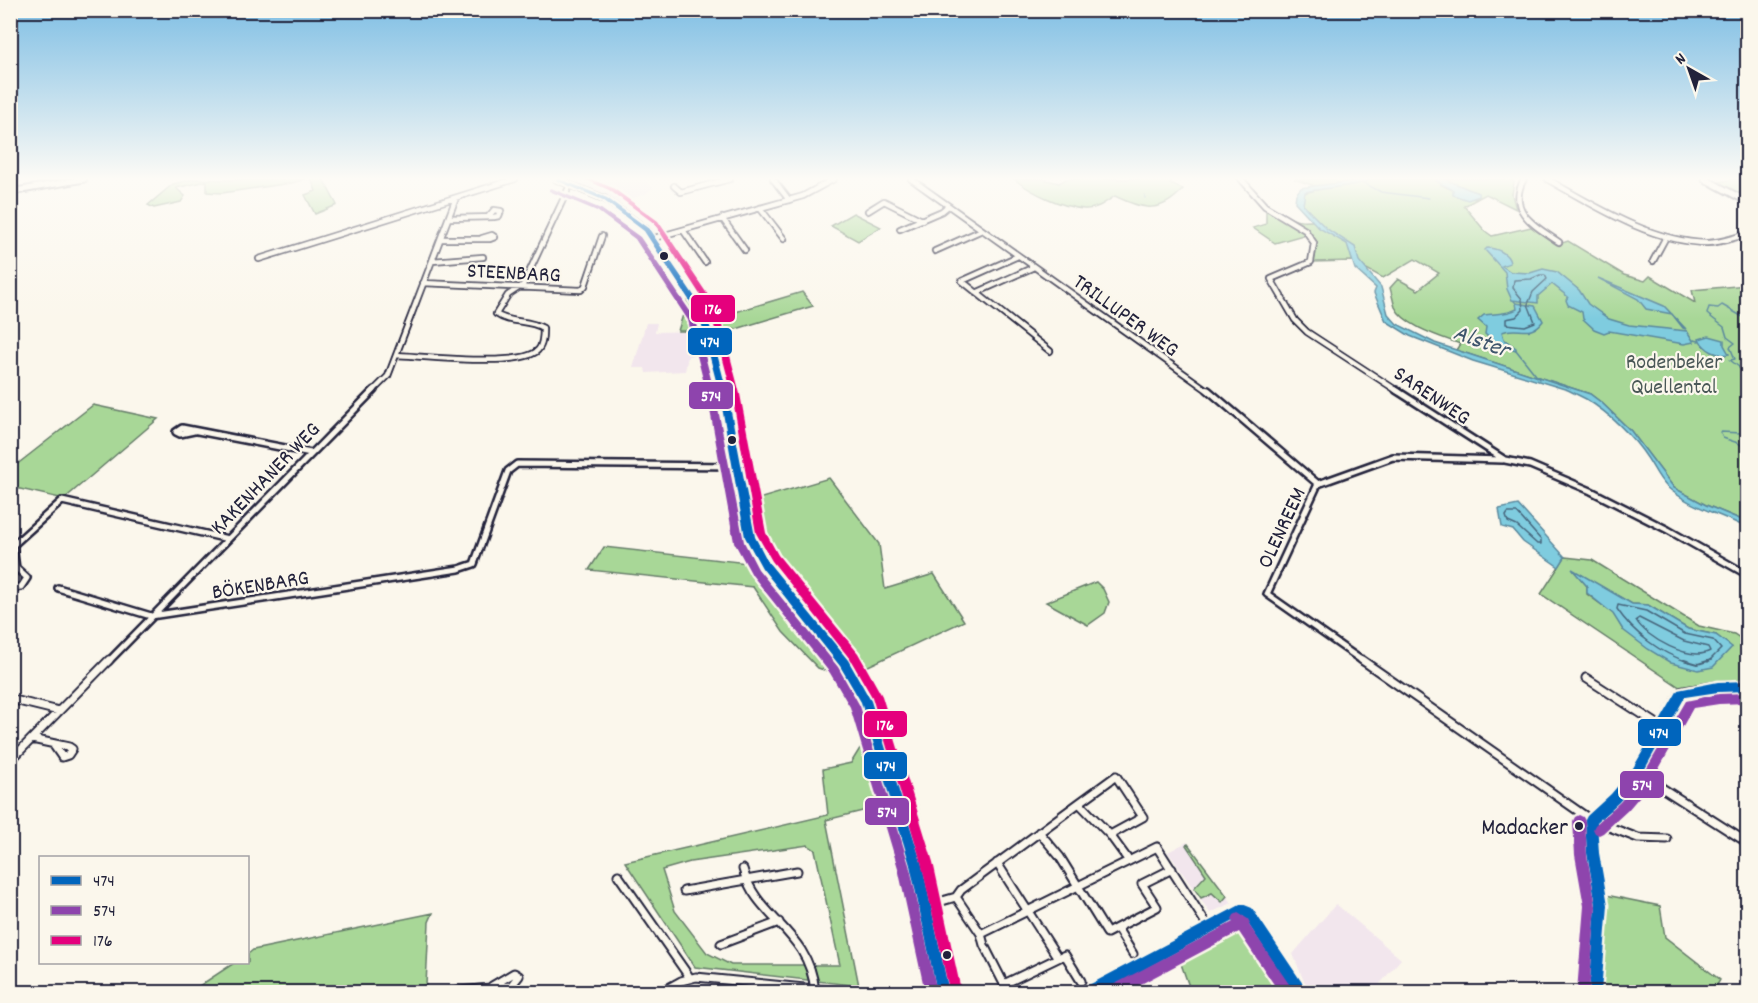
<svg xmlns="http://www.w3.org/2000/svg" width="1758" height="1003" viewBox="0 0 1758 1003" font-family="Dekko,sans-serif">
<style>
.built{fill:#f2e6ed}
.green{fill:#a8d797;stroke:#657c69;stroke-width:1.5;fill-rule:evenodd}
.water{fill:#7fccdf;stroke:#5a889d;stroke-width:1.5}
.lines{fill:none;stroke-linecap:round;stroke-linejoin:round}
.shore-far1{stroke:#47667d;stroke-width:1.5}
.shore{stroke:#47667d;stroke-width:2}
.stream{stroke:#5a889d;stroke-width:1.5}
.street-far2-casing{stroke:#22223b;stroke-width:8}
.street-far1-casing{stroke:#22223b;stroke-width:10}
.street-casing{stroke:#22223b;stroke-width:11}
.secondary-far2-casing{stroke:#22223b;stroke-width:9}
.secondary-far1-casing{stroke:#22223b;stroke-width:11}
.secondary-casing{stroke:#22223b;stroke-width:14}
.street-far2{stroke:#fbf7ec;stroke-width:4.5}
.street-far1{stroke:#fbf7ec;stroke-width:5}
.street{stroke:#fbf7ec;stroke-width:7}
.secondary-far2{stroke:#fbf7ec;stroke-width:5}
.secondary-far1{stroke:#fbf7ec;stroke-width:7}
.secondary{stroke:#fbf7ec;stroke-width:9}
.bus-1-casing{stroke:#fbf7ec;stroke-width:5}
.bus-2-casing{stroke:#fbf7ec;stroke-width:5}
.bus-3-casing{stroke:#fbf7ec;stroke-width:5}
.bus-1{fill:#0065bd;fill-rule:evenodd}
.bus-2{fill:#8e44ad;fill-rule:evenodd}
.bus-3{fill:#e5007d;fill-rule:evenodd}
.bus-dot{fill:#22223b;stroke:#fbf7ec;stroke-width:2}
.labels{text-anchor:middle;stroke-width:4.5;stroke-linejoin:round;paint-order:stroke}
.street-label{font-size:22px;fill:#22223b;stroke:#fbf7ec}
.park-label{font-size:22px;fill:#4a5857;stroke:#fbf7ec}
.water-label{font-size:24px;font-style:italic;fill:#3e556c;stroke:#fbf7ec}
.near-bus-label{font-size:24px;fill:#22223b;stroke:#fbf7ec;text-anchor:end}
.line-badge{stroke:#fbf7ec;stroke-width:2}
.badge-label{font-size:16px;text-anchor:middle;font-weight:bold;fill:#fff}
</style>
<rect width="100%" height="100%" fill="#fbf7ec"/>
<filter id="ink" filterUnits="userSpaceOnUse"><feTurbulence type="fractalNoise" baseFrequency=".0167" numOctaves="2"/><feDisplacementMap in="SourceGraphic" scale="12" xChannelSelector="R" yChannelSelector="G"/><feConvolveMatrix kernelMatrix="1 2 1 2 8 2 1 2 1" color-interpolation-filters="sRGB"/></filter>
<g filter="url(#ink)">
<path class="built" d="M563,179H643L653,188L645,194L619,203L594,190Z
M646,323H657L655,332L701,331L705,334L710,354L688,356L685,371L646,373L645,368H633Z
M1187,842L1219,884L1232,903L1210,913L1168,852Z
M1336,904L1401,959L1373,992H1313L1305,984L1293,954Z"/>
<path class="green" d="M194,179L236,180L306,179L291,183L222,193L207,192V181L176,188L185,196L181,202L154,208L148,205L173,184Z
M311,179H323L337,205L315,214L305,195L316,191Z
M1014,179H1043L1059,183L1066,179H1174L1170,184L1183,189C1160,215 1142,209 1115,196C1106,202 1096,210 1084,209C1062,207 1032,193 1014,179Z
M1294,179H1441H1438L1441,185L1453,190L1454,193L1475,199L1479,196L1478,193L1444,179H1509L1514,182L1512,195L1516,209L1486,194L1464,206L1485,231L1492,236L1531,227L1557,245L1568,241L1624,275L1645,281L1650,276L1695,303L1692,290L1747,285V522L1706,505L1674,488L1631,431L1602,403L1590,394L1456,350L1460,344C1441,337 1404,326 1395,307C1393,301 1392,294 1390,288L1398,279L1418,290L1439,273L1415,259L1383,278L1352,261L1313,262C1318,251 1317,244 1310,233L1275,243L1253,228L1266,224V210C1290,213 1290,225 1317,220L1303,205L1304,193L1332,186H1315Z
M1734,179H1747V198L1718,182Z
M853,213L881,227L858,241L831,226Z
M802,292L813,306L716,335L709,320Z
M688,298L701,331H678Z
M93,405L158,419L64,499L11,487V469Z
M829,478L879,544L885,589L934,574L964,621L845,677L818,668L783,632L753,587L589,570L604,547L747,563L735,506Z
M1565,557L1592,560L1699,626L1734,634L1747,643V683L1719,682L1681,688L1541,594ZM1574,571L1632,604L1648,605L1688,629L1716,635L1731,647L1623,630L1614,614L1587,594V586Z
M1096,582L1103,589L1109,602L1105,613L1088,625L1046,602Z
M870,732L891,804L826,820L859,986L695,967L625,862L828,815L823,769L851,763ZM808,845L815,850L840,965H731L707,953L675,911L662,870L690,862Z
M1188,844L1227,896L1222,902L1212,893L1201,898L1194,888L1206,875L1186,845Z
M1601,894L1660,906L1665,937L1720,980L1713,992H1595Z
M433,913L429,922L426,985L385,992H190L234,963L248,962V954L253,950Z
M1246,924L1281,983L1272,992H1191L1180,961Z"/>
<path class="water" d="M1365,179H1371C1365,186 1319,188 1305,192L1303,205L1327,229L1355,247L1359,261L1381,287L1388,314L1397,324L1435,343L1590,394L1602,403L1631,431L1674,488L1706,505L1747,522V528C1721,514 1689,507 1666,486C1658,478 1654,468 1648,459C1633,436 1609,413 1586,399L1568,390L1473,361L1410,336L1386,321L1374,293L1376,288L1355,269L1347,244L1319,228L1295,202L1296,194L1301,188C1311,186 1361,181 1365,179Z
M1438,179H1444L1478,193L1479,196L1468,200L1453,195V190L1436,181Z
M1487,248C1496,248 1509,253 1510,263L1502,266L1511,272L1530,273L1543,269L1557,272L1579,290L1588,304L1609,319L1629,325L1687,331L1694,342L1684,344L1609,331L1604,333L1594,329L1583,319L1582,312L1568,305L1566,300L1568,297L1552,284L1538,296V303L1512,300L1507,289L1505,272L1485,250Z
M1598,278L1664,306L1686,329L1683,328L1672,314L1646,309L1638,299Z
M1516,303L1535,306L1543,321C1529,339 1519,325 1502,332L1504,339L1516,348V350L1496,344L1485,334L1486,327L1478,320L1484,315C1495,313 1506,315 1517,309Z
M1709,336L1724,340V345L1729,354C1717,357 1705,350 1699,339Z
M1518,505L1565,557L1559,567L1523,542L1513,530L1502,527L1499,509Z
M1572,569L1632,604L1648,605L1688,629L1716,635L1732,647L1713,667L1698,670L1671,663L1648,649L1623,630L1613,614L1587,593V586Z"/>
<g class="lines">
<path class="shore-far1" d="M1540,275H1545L1547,279L1533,292L1528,304L1535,322L1525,326L1506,324V319L1516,317L1523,310L1522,299L1513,288L1514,280L1531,279Z
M1508,513H1517L1541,540V544H1537L1517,526L1508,522L1506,516Z
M1639,618L1684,641L1708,647L1710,651C1690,662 1646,638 1636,620Z
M1689,662C1661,654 1633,633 1617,609L1618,605L1646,611L1685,634L1713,640L1721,649L1708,662"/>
<path class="shore" d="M1684,660L1698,664L1711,660"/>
<path class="stream" d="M1364,183L1381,192L1429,198
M1145,195V198
M1514,301L1516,303
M1748,315L1743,317L1722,305L1718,308L1709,307L1707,314L1724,327L1727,337L1735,343L1730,347L1735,359L1730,360L1748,374
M1694,340L1699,341
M1516,350L1539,379
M1739,368L1748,369
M1748,430L1742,427V433L1720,432L1723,438L1738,443L1748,450"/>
<defs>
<path id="street-far2" d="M773,179L789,200
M911,179L1210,392
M1241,179L1265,206L1305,230L1314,243L1311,262L1271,279L1295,320L1307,332L1399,392
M1524,179C1506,211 1535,226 1559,242
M1547,179C1595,206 1651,242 1707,243C1721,243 1735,237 1748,234
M674,186L681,192L730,179
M760,208L784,239
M868,211L884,201L922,220
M449,218L494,217L499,216L501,211L494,210L488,217
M722,218L745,250
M900,229L942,211L948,206
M683,230L705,262
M654,238L803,196L834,179
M441,239H490L495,237L492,235L482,238
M935,251L982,230
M1018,256L962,281L1050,351
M259,259L515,179
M432,261L483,257
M1653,261L1666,237
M423,283L581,290L585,286L602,236
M976,293L1034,267
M396,355C422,356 522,368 538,350C543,345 543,335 543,328C528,319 510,324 496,314L508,295L523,285L570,185
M372,392L388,376L456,198"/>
<path id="street-far1" d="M1208,390L1318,484
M1396,390L1505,460L1530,465L1591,491L1668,530L1748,575
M194,431L180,434L176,432L182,428L311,453
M1318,484L1267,594L1364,662
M1318,484L1393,457L1503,460
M10,548L62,501L228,539
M10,588L21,587L27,578L16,568L13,547
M58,588L151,616L459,569L474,564L508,471L517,464L736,466
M108,662L374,390"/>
<path id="street" d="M1362,660L1591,820L1638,838L1667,839
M1586,678L1662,727
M10,699L59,711
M32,739L69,747L72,749L68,755L62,757L53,744
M10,761L109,660
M1637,772L1748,843
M1116,776L1143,817L1110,835L1079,803Z
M1039,832L1060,857L1107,933L1157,907L1142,884L1172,869
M1110,835L1129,861
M743,869C756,919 809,930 815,991
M618,875L690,978
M684,891L797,871
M956,897L961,890L1079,803
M925,906L956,897L981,934L1157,847L1209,928
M1117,928L1133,954
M981,934L984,945L1004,984L1058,958L997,863
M721,944L779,922
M1058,958L1065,955L1081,981
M449,992L511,986L519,976L514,973L492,986
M661,992L681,981L696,977L844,992"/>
<path id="secondary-far2" d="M556,179L605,199L647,230L703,315L723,392
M1705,179L1748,202
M10,192L84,179"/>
<path id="secondary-far1" d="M723,390L750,537L765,565L843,662"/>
<path id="secondary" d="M842,660L866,701L916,865L943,992
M1090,992L1242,910L1248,912L1300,992
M1595,992L1602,905L1593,853L1591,820L1615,798L1637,772L1682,693L1718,687L1748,686"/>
</defs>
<use href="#street-far2" class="street-far2-casing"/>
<use href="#street-far1" class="street-far1-casing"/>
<use href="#street" class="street-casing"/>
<use href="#secondary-far2" class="secondary-far2-casing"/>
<use href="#secondary-far1" class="secondary-far1-casing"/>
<use href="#secondary" class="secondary-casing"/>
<use href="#street-far2" class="street-far2"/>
<use href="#street-far1" class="street-far1"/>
<use href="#street" class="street"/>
<use href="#secondary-far2" class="secondary-far2"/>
<use href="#secondary-far1" class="secondary-far1"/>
<use href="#secondary" class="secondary"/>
<defs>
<path id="bus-1" d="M553,179H560L607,198L649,229L707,315L728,396L755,537L768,562L848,660L871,701L922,865L949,992H937L910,865L861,702L840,666L762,568L745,537L720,396L699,315L644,231L603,200Z
M1748,681V691L1718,692L1685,697L1641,776L1619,802L1597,822L1599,853L1608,905L1601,992H1589L1596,905L1587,853L1585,820L1587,816L1611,794L1633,768L1678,690L1718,682Z
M1242,904L1252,908L1305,987L1306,992H1293L1243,916L1102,992H1084L1085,987Z"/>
<path id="bus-2" d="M551,188L601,209L640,237L696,320L716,399L744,542L758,569L838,667L860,706L910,868L937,992H925L898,868L850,707L830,673L752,575L734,542L708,399L688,320L635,239L597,211L549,191V189Z
M1748,693V703L1719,704L1693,708L1651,783L1628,810L1603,833L1599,835L1595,833L1593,829L1595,825L1620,802L1643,775L1686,701L1719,694Z
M1579,815L1583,817L1585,821L1587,855L1596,906L1589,992H1577V991L1584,906L1575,855L1573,821L1575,817Z
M1238,913L1248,919L1250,923L1249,925L1291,987L1292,992H1279L1239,932L1126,992H1108L1109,987L1233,922L1232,919L1234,915Z"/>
<path id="bus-3" d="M584,179H591L613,188L658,221L718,310L740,394L766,533L778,555L858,653L882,696L933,862L961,990L960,992H950L949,990L921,862L872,697L850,659L772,561L756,533L732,394L710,310L654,223L609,190Z"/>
</defs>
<use href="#bus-1" class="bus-1-casing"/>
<use href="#bus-2" class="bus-2-casing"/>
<use href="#bus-3" class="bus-3-casing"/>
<use href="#bus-1" class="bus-1"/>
<use href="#bus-2" class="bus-2"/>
<use href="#bus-3" class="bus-3"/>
</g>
</g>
<linearGradient id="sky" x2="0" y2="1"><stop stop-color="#7ebee4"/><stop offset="0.56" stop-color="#fdfbf6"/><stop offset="1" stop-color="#fdfbf6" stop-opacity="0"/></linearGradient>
<rect width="1758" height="319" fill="url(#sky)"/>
<g class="bus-dot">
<circle cx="664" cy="256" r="5"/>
<circle cx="732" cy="440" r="5"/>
<circle cx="1579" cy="826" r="5"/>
<circle cx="947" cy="955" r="5"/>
</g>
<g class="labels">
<g class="street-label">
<text transform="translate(514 271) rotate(3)" y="8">STEENBARG</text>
<text transform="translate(1127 314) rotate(36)" y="8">TRILLUPER WEG</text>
<text transform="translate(1433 394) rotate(34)" y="8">SARENWEG</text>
<text transform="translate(264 477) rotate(-46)" y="8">KAKENHANER WEG</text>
<text transform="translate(1280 527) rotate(-65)" y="8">OLENREEM</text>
<text transform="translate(260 583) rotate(-9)" y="8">BÖKENBARG</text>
</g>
<g class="park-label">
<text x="1674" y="368">Rodenbeker<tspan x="1674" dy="25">Quellental</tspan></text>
</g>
<g class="water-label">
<text transform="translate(1482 340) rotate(20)" y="8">Alster</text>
</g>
<g class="near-bus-label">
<text x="1568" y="834">Madacker</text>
</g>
</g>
<g class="line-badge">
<rect x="690" y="294" width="46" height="29" rx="6" fill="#e5007d"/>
<rect x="687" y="327" width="46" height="29" rx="6" fill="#0065bd"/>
<rect x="688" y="381" width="46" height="29" rx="6" fill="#8e44ad"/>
<rect x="863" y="710" width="45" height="28" rx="6" fill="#e5007d"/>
<rect x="1637" y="718" width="45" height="29" rx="6" fill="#0065bd"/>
<rect x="863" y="751" width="45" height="29" rx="6" fill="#0065bd"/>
<rect x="1619" y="770" width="46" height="29" rx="6" fill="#8e44ad"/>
<rect x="864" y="797" width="46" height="29" rx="6" fill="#8e44ad"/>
</g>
<g class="badge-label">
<text x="713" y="314">176</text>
<text x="710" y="347">474</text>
<text x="711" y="401">574</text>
<text x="885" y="730">176</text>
<text x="1659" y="738">474</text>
<text x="886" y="771">474</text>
<text x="1642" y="790">574</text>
<text x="887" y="817">574</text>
</g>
<rect width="1758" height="1003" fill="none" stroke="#fbf7ec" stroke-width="36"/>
<rect x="18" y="18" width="1722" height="967" fill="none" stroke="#22223b" stroke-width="2" filter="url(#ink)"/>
<rect x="39" y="856" width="210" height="108" fill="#fbf7ec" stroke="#a4a2a5" stroke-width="1.5"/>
<rect x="51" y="876" width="30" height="9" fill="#0065bd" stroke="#a4a2a5" stroke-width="1.5"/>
<text x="93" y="886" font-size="18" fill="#22223b">474</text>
<rect x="51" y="906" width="30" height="9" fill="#8e44ad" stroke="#a4a2a5" stroke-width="1.5"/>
<text x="93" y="916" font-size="18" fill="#22223b">574</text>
<rect x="51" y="936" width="30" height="9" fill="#e5007d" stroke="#a4a2a5" stroke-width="1.5"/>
<text x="93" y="946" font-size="18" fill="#22223b">176</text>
<g transform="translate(1689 69) rotate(320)" stroke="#fbf7ec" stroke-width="4.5" paint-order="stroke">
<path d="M0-4.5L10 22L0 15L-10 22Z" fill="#22223b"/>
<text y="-9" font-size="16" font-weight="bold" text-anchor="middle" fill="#22223b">N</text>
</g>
</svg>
